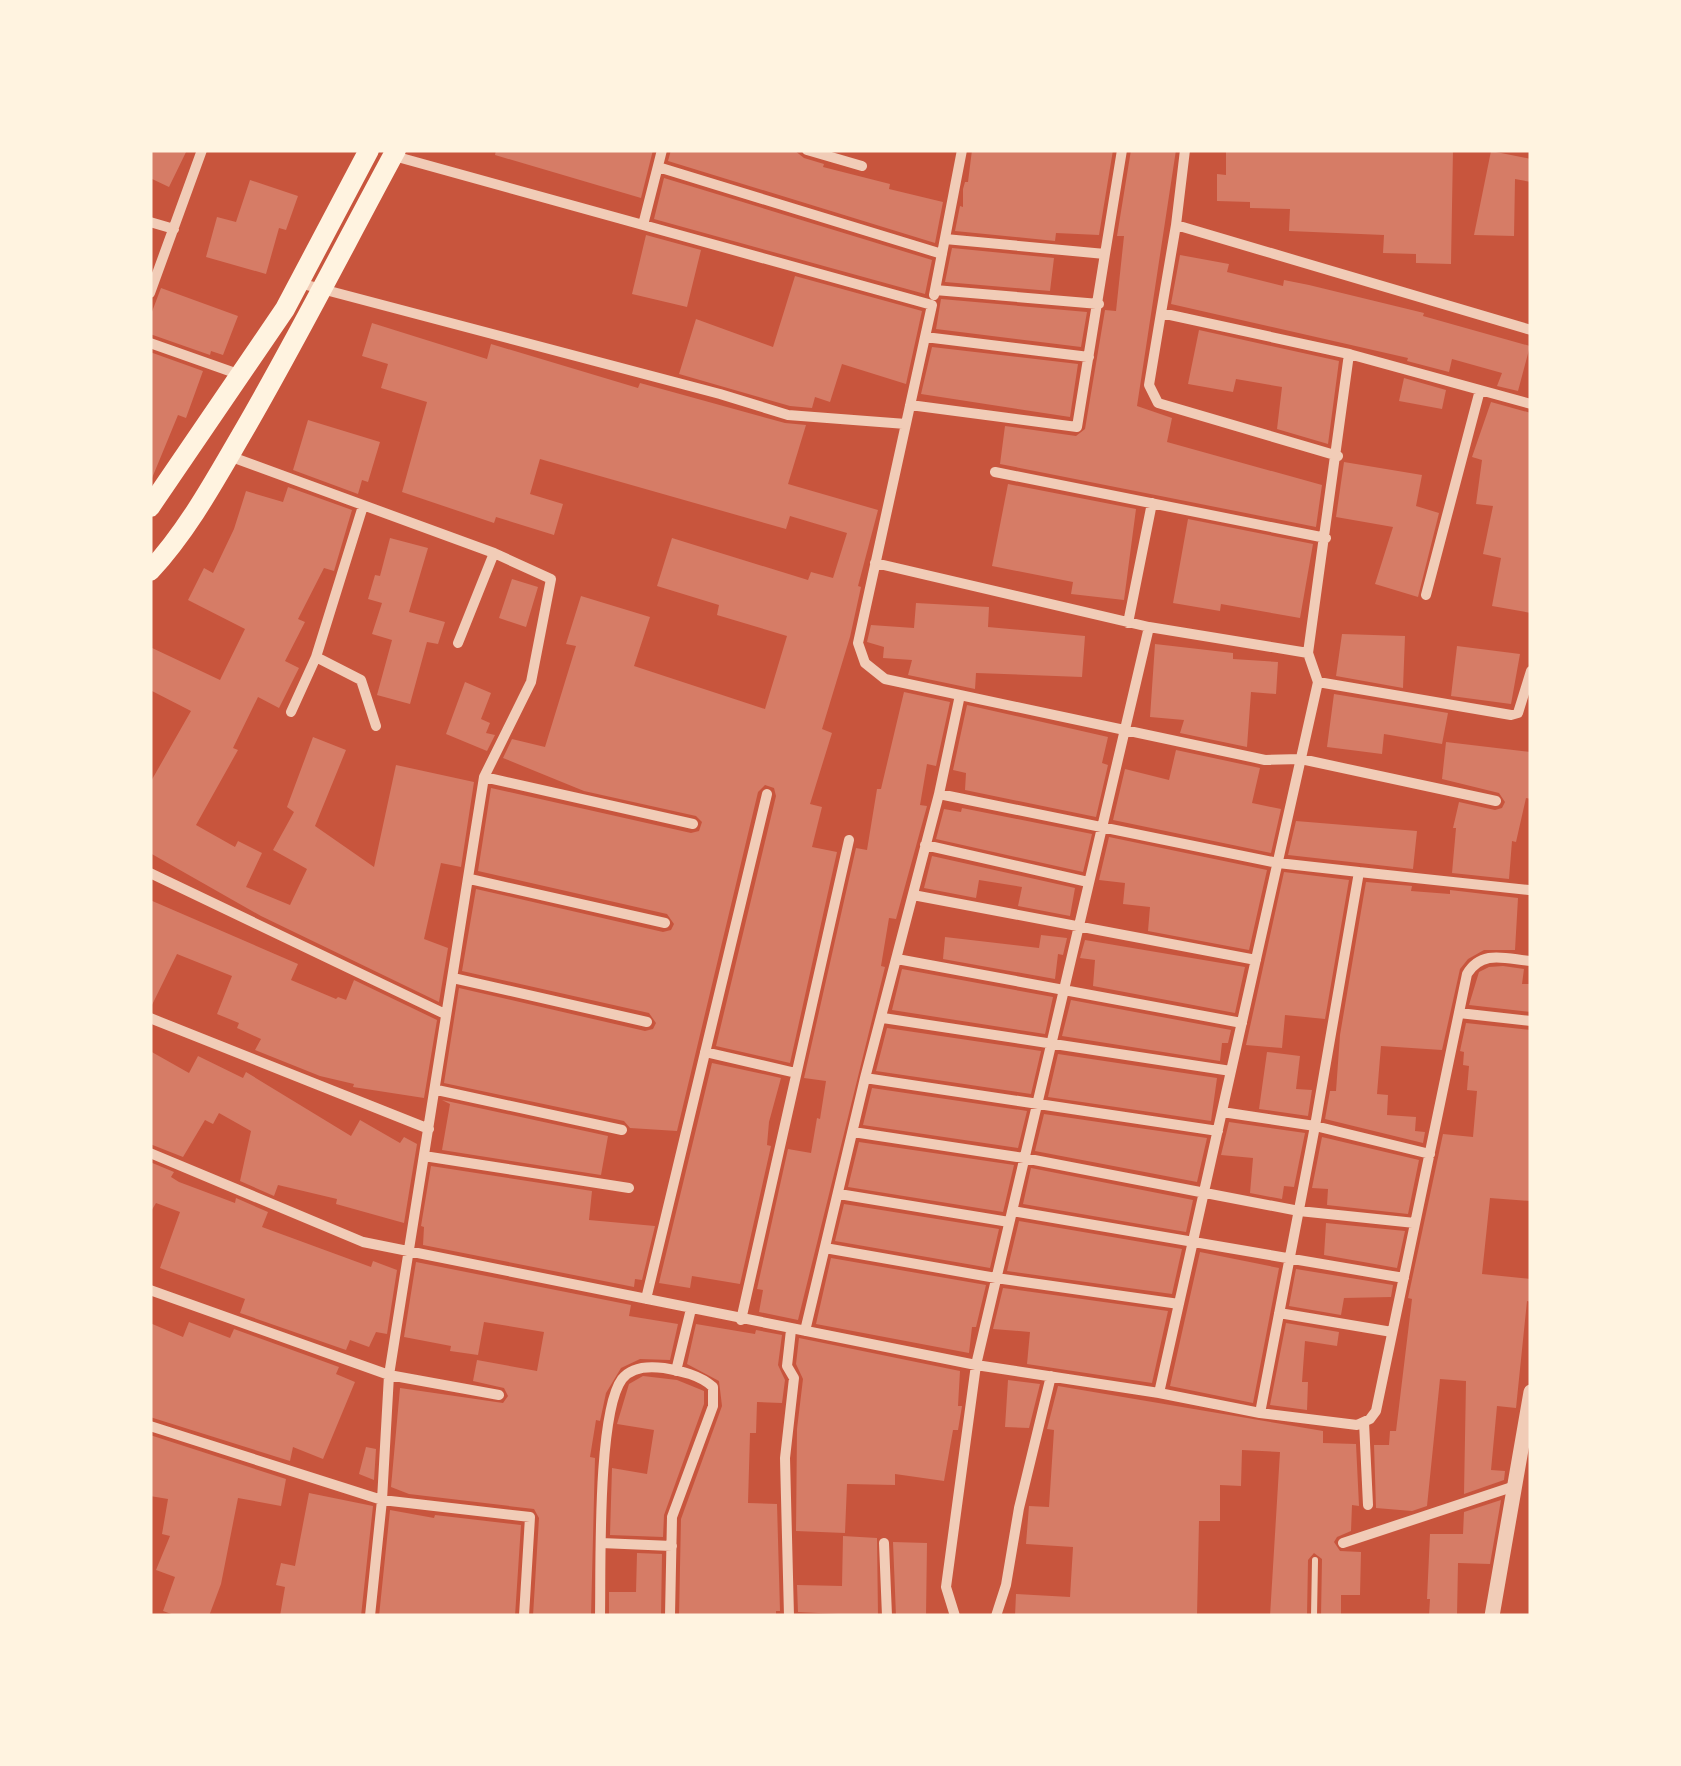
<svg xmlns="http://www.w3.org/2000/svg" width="1681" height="1766" viewBox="0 0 1681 1766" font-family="Raleway,sans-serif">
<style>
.building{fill:#d67c66}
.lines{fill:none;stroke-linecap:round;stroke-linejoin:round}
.service{stroke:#f1ccb7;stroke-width:6}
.minor{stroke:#f1ccb7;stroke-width:10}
.tertiary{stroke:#f1ccb7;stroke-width:15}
.primary{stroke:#fff3e0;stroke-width:20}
</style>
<rect width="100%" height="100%" fill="#c8553d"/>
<path class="building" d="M150,150H187L169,187L150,178Z
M496,150H653L641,198L495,155Z
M671,150H794L804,158L824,164L823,167L890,184L889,189L943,202L935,243L668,161Z
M972,150H1113L1099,235L1056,233L1055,241L955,231L960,206L963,207V189L965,182H968Z
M1131,150H1176L1137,406L1172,418L1167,442L1322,485L1316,527L1000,464L1005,426L1076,436L1085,429L1105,310L1116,311L1124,236H1117Z
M1226,150H1453L1451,264L1416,263V254L1383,253L1384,235L1289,231L1290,209L1250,208V202L1217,201V174L1226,175Z
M1491,151L1531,159V182L1515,179L1514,236L1474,235Z
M664,178L932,260L925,294L654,219Z
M250,180L298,196L286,230L279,228L266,274L206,257L217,217L236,222Z
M646,235L701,250L687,307L632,294Z
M952,248L1054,258L1050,291L945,282Z
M1180,255L1229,264L1227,272L1283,286L1284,280L1309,285L1424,313L1423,316L1530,346L1518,391L1497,386L1502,373L1452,359L1449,372L1407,361L1408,358L1171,304Z
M795,276L922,311L906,384L842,364L830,402L815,397L812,408L790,406L679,374L696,319L773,347Z
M161,288L238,316L223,355L211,351L210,355L150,334V317Z
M941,299L1087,312L1081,347L936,329Z
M372,323L487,359L491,344L638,388L640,383L785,423L806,425L788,484L878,510L858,586L861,587L850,637L822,729L832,733L810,804L822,807L812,847L837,852L790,1063L716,1046L776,796L774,788L765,785L758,792L677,1131L630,1128L624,1121L444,1083L459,988L645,1031L653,1029L656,1023L649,1013L462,971L476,889L663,932L671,930L674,924L667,914L478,871L491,788L691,833L699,831L702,822L696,816L584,791L503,758L512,739L545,747L576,646L566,644L581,596L650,617L634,666L765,709L787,636L717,615L719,605L657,586L672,538L808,580L811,572L833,578L847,533L790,516L786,529L540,459L530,494L563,504L554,535L496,517L494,523L402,492L427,402L381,388L388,364L362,356Z
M1199,330L1339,361L1328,444L1277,429L1282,387L1236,379L1233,392L1188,384Z
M932,347L1078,364L1070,417L921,394Z
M150,352L203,371L186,418L178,415L150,483Z
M1404,378L1446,390L1442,409L1399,401Z
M1491,402L1531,413V613L1492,606L1501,558L1483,554L1493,506L1476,504L1482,460L1472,457Z
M308,420L380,442L368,482L362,480L358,494L293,470Z
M1344,462L1422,475L1416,506L1439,513L1418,597L1375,584L1393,527L1336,517Z
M1008,484L1136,509L1124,600L1071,594L1073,582L992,566Z
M288,487L352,510L334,571L324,568L298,619L305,622L285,661L299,668L279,708L258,697L233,748L238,750L196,825L235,847L238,841L262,853L246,887L290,905L307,869L273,850L294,812L287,807L313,737L346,750L315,826L374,867L396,765L474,782L461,867L441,863L424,939L448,948L439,1002L261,916L150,853V783L191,711L150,690V647L220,680L245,629L188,600L204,568L213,573L234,529L246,491L283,502Z
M1188,519L1313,544L1300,618L1221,604L1220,611L1173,603Z
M390,538L428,548L409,612L445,622L438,644L427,642L410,704L377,695L392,640L372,634L382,603L368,599L375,575L380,576Z
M512,579L538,587L526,627L499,618Z
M916,603L989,607L988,627L1085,636L1082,677L976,673L975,689L908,675L912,660L883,658L884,647L867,642L871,625L914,628Z
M1342,634L1405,636L1403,688L1336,676Z
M1155,644L1233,653V659L1278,662L1276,694L1251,692L1247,747L1180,733L1184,720L1150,717Z
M1457,646L1520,654L1511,704L1451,696Z
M465,682L491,693L481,719L490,723L486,733L495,735L487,751L446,734Z
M904,692L950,702L936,766L927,764L920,805L927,806L896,919L889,918L881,966L885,967L798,1320L759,1312L763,1290L757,1289L788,1149L811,1153L817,1118L820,1119L826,1081L804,1078L856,848L867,850L877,789H881Z
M1334,694L1448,713L1442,744L1384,734L1382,754L1327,747Z
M967,705L1108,737L1102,763L1108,765L1096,817L965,790L966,773L953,770Z
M1446,742L1531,752V799L1526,798L1516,842L1512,841L1509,879L1452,873L1456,828H1453L1459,802L1495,810L1502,808L1505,802L1499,793L1442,779Z
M1176,750L1260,768L1252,803L1281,809L1271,853L1113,820L1125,769L1169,780Z
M962,808L1092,834L1083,872L936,839L944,809L961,812Z
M1296,821L1417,831L1413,869L1288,855Z
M1109,837L1267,870L1249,950L1148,931L1150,907L1123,904L1125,883L1099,880Z
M932,856L1075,888L1070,916L1018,906L1022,887L979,880L976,898L924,888Z
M1284,872L1349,880L1325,1019L1285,1015L1282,1048L1246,1045Z
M1366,882L1412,886L1411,891L1450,894V890L1518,898L1515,950H1484L1468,959L1460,969L1442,1050L1381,1046L1377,1094L1388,1095L1387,1115L1416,1117L1415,1131L1425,1132L1423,1143L1325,1119L1330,1091H1336L1340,1035Z
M150,900L298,964L291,980L336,999L338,997L346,1000L354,980L437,1020L424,1098L353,1087L354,1084L320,1076L255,1050L261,1039L237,1028L239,1023L217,1014L232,976L177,954L150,1009Z
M1041,935L1067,938L1063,955L1058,954L1055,979L943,959L945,937L1039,948Z
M1085,940L1245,967L1235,1013L1093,986L1095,960L1080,958Z
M1503,966L1524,969L1522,984H1531V1012L1469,1005L1479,972L1489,967Z
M902,969L1053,997L1045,1034L892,1010Z
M1071,1000L1231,1030L1228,1043H1222L1220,1061L1062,1036Z
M1466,1023L1531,1030V1201L1490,1198L1482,1274L1531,1279V1302L1527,1301L1516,1408L1497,1406L1491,1470L1505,1471L1504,1480L1464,1494L1466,1381L1440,1379L1427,1506L1412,1511L1376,1508L1374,1445H1389L1390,1431H1396L1412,1299L1408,1298L1443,1134L1473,1137L1477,1091L1467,1090L1469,1066L1463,1065L1464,1052L1460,1051Z
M887,1028L1041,1051L1031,1094L876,1071Z
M150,1051L189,1073L198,1056L243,1078L246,1072L351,1136L360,1120L400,1143L404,1137L417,1144L404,1223L336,1204L337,1199L278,1185L274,1196L240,1181L251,1131L219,1113L213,1124L205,1120L183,1157L150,1144Z
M1267,1052L1300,1056L1296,1089L1312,1090L1308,1116L1259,1109Z
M1058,1054L1217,1078L1211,1121L1048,1097Z
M712,1063L781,1078L769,1122L767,1145L771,1146L740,1284L692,1276L690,1288L659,1283Z
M872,1088L1027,1111L1018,1148L863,1125Z
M442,1100L608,1136L601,1175L442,1150L450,1104Z
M1044,1114L1207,1138L1197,1182L1035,1151Z
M1229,1122L1305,1133L1294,1187L1284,1186L1282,1199L1250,1193L1253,1158L1221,1155Z
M1322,1137L1419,1160L1408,1214L1327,1205L1328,1189L1312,1188Z
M859,1142L1014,1165L1003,1212L848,1187Z
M150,1162L174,1172L171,1177L179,1182L235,1203L236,1198L268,1212L262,1227L371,1267L373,1261L397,1270L387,1334L376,1332L369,1347L350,1340L346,1350L240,1313L245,1299L160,1268L180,1212L156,1203L150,1213Z
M431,1166L592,1191L589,1220L655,1226L642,1280L635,1279L634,1287L423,1245L424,1227L421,1226Z
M1031,1168L1193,1200L1186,1232L1023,1204Z
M844,1204L999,1229L990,1268L835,1241Z
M1019,1221L1182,1249L1172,1294L1007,1271Z
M1326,1223L1405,1231L1397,1268L1324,1255Z
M1200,1252L1279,1268L1253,1403L1170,1386Z
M831,1258L986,1285L976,1327H972L969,1353L816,1324Z
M416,1262L631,1305L629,1316L678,1324L670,1360L640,1359L621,1368L606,1393L600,1421L596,1420L590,1457L595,1458L591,1616H533L539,1518L534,1509L409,1494L391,1487L400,1388L503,1403L508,1396L504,1388L473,1381L477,1360L537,1371L544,1332L484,1322L478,1355L450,1351L451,1346L404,1337Z
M1296,1269L1393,1285L1391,1297L1344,1298L1341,1315L1289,1306Z
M1003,1288L1168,1311L1152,1383L1027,1364L1030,1332L993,1329Z
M189,1322L230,1338L234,1329L339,1367L336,1374L355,1382L323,1459L293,1447L290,1461L150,1417V1323L183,1337Z
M1286,1323L1339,1332L1337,1346L1305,1341L1302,1382H1308L1307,1410L1270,1405Z
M696,1324L755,1334L756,1330L782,1335L778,1365L785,1380L782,1403L757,1402L756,1433H750L748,1503L777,1504L780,1611H776V1616H679L681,1519L722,1406L719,1381L687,1364Z
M799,1338L960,1371L958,1406H962L958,1430H953L944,1481L895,1474V1485L847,1484L845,1533L796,1531L797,1429L803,1379L796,1364Z
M643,1376L677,1380L704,1391V1404L664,1515L663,1537L610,1535L612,1468L647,1474L654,1430L617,1424L629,1384Z
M1008,1380L1040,1384L1029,1428L1005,1427Z
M1058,1386L1323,1431V1443L1356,1444L1359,1506L1352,1505L1351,1531L1337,1537L1334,1542L1340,1551L1361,1552L1360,1595H1341V1616H1321L1322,1559L1314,1553L1308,1560L1307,1616H1270L1280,1452L1242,1450L1241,1486L1220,1485V1521H1199L1197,1616H1015L1016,1594L1070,1597L1073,1547L1026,1544L1029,1506L1049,1507L1054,1430L1047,1429Z
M150,1435L286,1479L281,1506L238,1498L221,1584L209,1616H177L163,1611L175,1577L156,1570L170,1536L162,1534L168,1499L150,1496Z
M366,1447L376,1449L374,1480L359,1474Z
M309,1493L373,1506L361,1616H280L285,1587L276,1585L281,1563L295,1566Z
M1501,1500L1490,1564L1458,1563L1457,1616H1429L1430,1599H1427L1430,1534H1463L1464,1512Z
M390,1510L434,1518L435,1515L521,1525L515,1616H379Z
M843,1536L877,1538L878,1616L798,1612L797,1585L842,1586Z
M893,1542L927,1543L926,1616H896Z
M637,1553L662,1554L661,1616H609V1592H636Z"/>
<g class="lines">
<path class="service" d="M1314,1616L1315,1560"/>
<path class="minor" d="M807,150L862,166
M1185,150L1176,225L1531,330
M394,156L932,305L858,643L865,663L885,679L1265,760L1301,759L1496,801
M658,167L942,254
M150,222L174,229
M643,225L662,150
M1176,225L1161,313L1349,354L1308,653
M1105,254L1122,150
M299,283L720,394L788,415L906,424
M935,290L1099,304
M150,293L202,150
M934,295L962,150
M1161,313L1149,385L1158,403L1338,456
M925,337L1089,357
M150,343L238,374
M1349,354L1531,404
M910,405L1077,427L1105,254L945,239
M229,456L494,553L551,579L531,682L484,777L389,1375L382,1500L370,1616
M995,472L1326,538
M875,563L1149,627L1308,653L1318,682L1159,1393
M1426,595L1480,390
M1128,623L1152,503
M458,643L494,553
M316,657L361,680L376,726
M1318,682L1511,715L1518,713L1531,671
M291,712L316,657L363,506
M484,777L693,824
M939,794L1278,863L1359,872L1315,1126L1260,1413
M925,845L1088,882
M1359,872L1529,890
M150,873L445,1014
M470,879L665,923
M913,895L1256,960
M897,959L1242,1023
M453,978L647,1022
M1459,1013L1531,1021
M150,1018L429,1129
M883,1018L1231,1071
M705,1052L796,1073
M865,1078L1218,1131
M437,1090L622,1130
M1222,1112L1315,1126L1430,1154
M853,1132L1024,1158L1299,1211L1415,1223
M150,1153L363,1242L976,1365L1159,1393L1260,1413L1357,1425L1370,1419L1376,1411L1467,974C1482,949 1506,959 1531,961
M424,1156L629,1188
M839,1194L1009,1222
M1012,1211L1404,1278
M825,1248L996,1278L1179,1304
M150,1290L389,1375L499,1395
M646,1299L767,794
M1279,1313L1392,1332
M741,1320L849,840
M805,1331L865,1078L939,794L960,695
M676,1371L691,1309
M1364,1422L1368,1505
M150,1426L382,1500L530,1517L524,1616
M601,1543L672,1546
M884,1543L887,1616
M1343,1543L1515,1486
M600,1616C601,1569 597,1413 622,1379C632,1366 649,1366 664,1368C681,1371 700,1375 713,1387V1406L672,1517L670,1616
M789,1616L785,1458L794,1378L787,1366L791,1330
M955,1616L946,1587L976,1365L1149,627
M996,1616L1006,1585L1019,1508L1051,1376"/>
<path class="tertiary" d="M1492,1616L1531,1392"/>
<path class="primary" d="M150,507L285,309L369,150
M150,571C188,530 215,480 243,432C297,339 345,244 396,150"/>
</g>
<rect width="1681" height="1766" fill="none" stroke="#fff3e0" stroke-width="305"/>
</svg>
